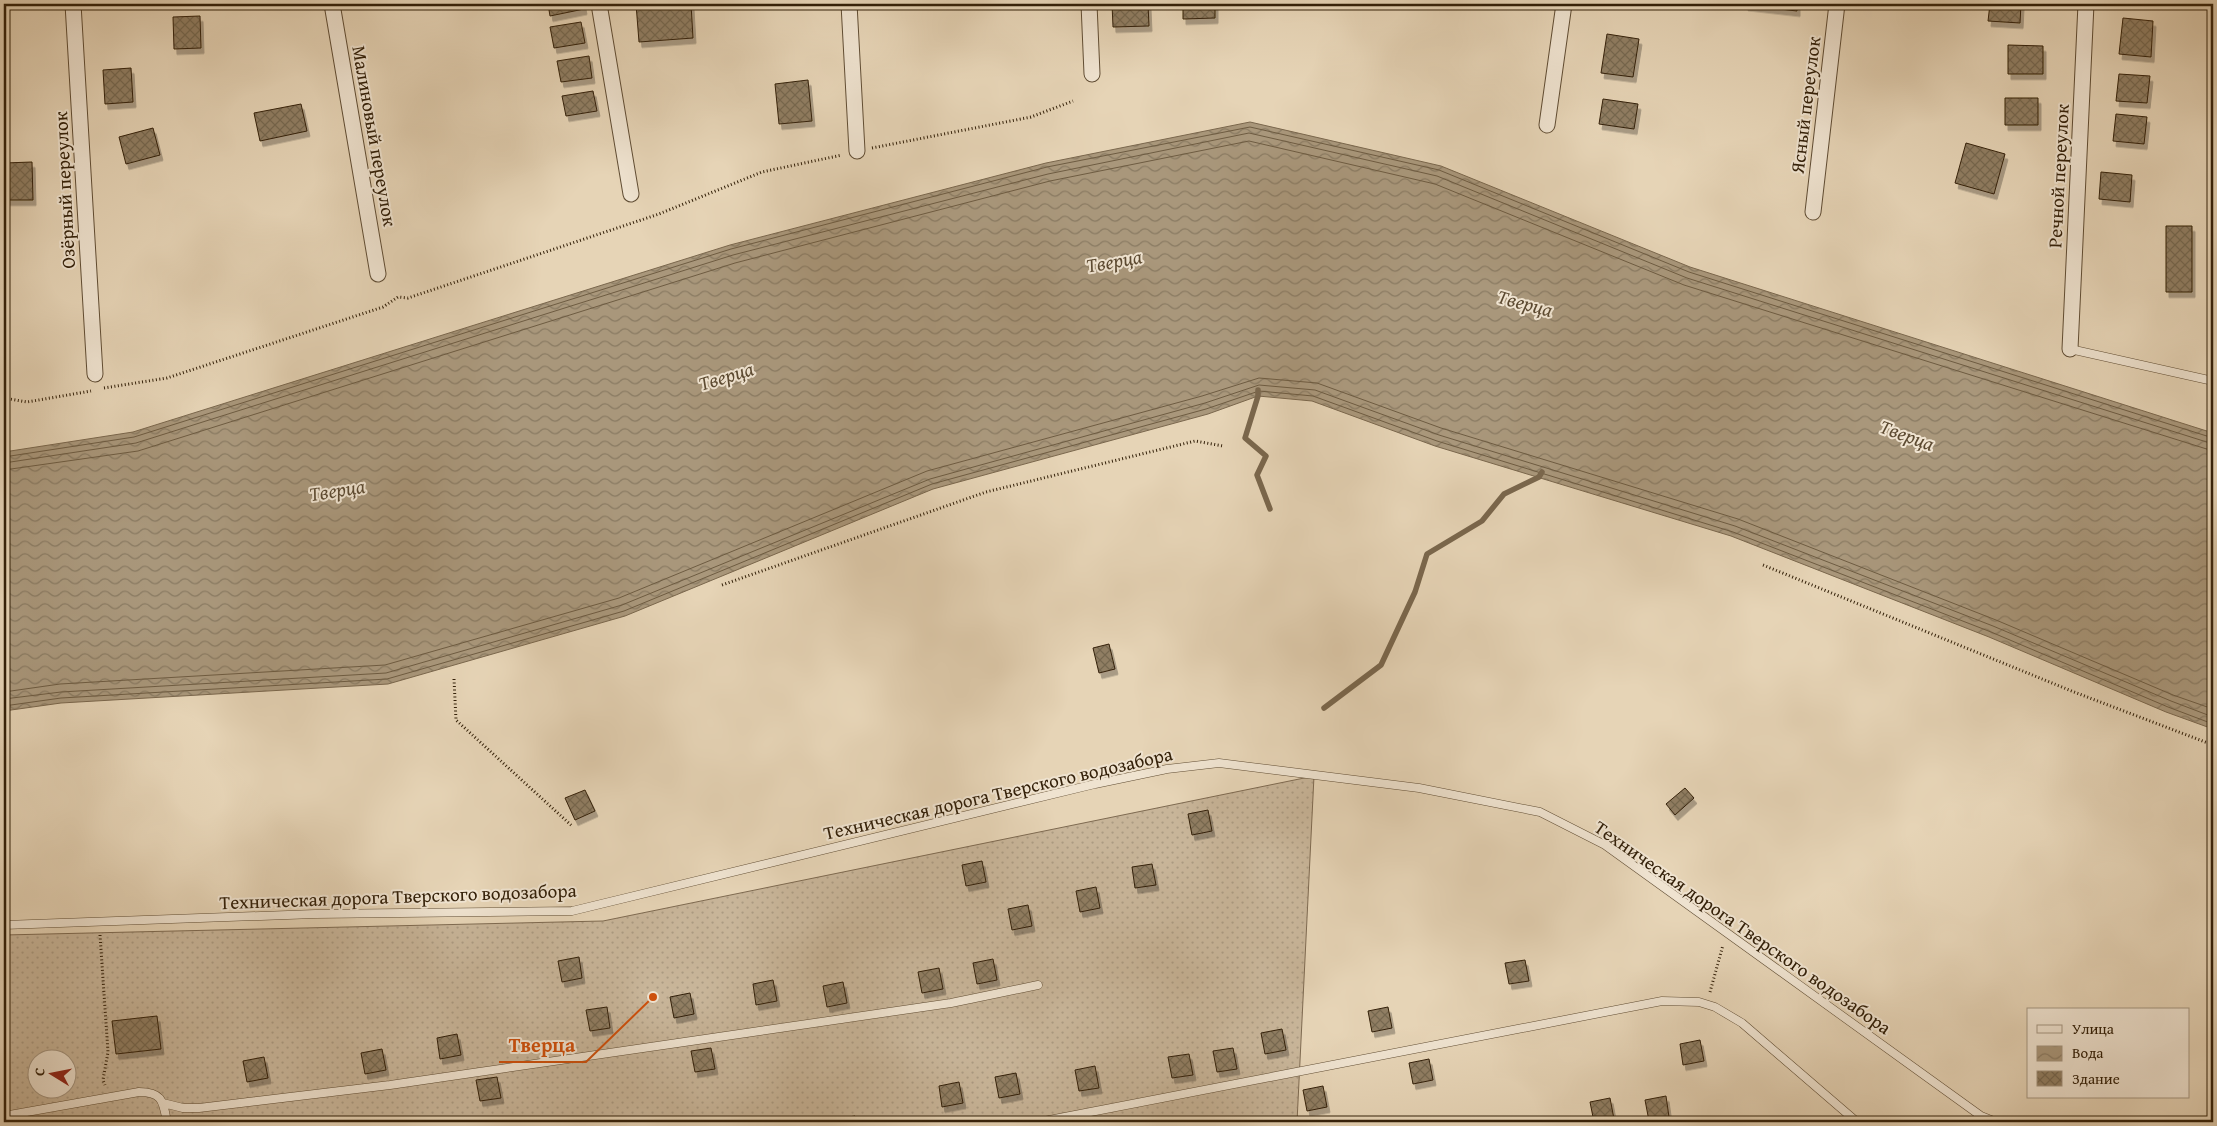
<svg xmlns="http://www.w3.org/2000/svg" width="2217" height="1126" viewBox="0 0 2217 1126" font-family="'Gentium Book Plus',serif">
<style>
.grass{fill:url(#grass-dots);stroke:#7e6a51;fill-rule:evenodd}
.water{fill:url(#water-waves);stroke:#7a674d}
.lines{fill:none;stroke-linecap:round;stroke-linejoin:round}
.shore{stroke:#6e5c42;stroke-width:1}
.stream{stroke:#7a674d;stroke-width:5.5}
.building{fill:url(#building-cross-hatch);stroke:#332009;filter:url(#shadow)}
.lane-casing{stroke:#604d34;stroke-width:9}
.street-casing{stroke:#604d34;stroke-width:17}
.path{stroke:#332009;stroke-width:3;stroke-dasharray:1 2.5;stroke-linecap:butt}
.lane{stroke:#efe3d0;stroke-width:8}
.street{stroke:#efe3d0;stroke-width:15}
.labels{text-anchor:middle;stroke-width:4;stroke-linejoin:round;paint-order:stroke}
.street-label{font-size:19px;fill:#332009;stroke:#efe3d0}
.water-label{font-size:20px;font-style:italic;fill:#5c4a31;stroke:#efe3d0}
.leader{fill:none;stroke:#cd500c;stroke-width:2}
.callout-dot{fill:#cd500c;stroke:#efe3d0;stroke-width:2}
.callout-label{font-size:20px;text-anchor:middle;font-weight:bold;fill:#cd500c;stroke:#efe3d0;stroke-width:4;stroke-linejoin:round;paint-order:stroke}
</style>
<defs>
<pattern id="grass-dots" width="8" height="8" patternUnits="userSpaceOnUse" patternTransform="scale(1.25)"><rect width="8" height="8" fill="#c8b599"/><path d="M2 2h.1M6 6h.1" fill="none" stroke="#ac9b82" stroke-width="1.8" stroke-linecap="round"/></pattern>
<pattern id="water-waves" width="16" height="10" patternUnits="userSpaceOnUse" patternTransform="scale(1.25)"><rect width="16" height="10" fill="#a9977b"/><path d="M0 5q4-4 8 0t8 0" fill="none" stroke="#8a7b63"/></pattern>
<pattern id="building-cross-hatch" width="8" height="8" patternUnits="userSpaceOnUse" patternTransform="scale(1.25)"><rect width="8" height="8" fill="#907e63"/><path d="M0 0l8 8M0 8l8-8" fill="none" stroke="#766750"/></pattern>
<filter id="shadow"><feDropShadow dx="3" dy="5.5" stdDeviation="0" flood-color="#0004"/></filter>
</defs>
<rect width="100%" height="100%" fill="#e6d4b6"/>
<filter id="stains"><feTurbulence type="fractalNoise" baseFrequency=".004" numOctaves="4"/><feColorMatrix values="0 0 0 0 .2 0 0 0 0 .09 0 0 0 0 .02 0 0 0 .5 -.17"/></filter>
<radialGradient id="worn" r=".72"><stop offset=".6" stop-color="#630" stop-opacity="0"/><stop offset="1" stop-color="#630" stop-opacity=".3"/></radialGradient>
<path class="grass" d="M1314,776L1297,1122H4V935L603,921ZM38,1058H68V1088H38Z"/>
<path class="water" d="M1250,122L1441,166L1690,267L2213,433V729L2166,712L1989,637L1731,536L1435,446L1312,401L1258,396L1208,414L933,489L625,616L388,684L61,703L4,711V452L133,432L730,245L1046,163Z"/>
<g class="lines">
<path class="shore" d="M4,457L134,437L731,249L1047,167L1250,127L1439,170L1689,272L2213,438
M4,463L136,443L733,255L1048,174L1249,133L1437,176L1687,278L2213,444
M4,470L138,451L735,263L1050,181L1249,141L1435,184L1684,285L2213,451
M4,692L60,684L385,665L619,598L927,471L1202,396L1259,378L1317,383L1441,428L1738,519L1996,620L2173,695L2213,709
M4,699L61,692L386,673L622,605L930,479L1205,403L1259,385L1315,390L1439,435L1735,526L1993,626L2171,701L2213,717
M4,706L61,698L387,679L624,611L932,484L1206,409L1259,391L1313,396L1437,441L1733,532L1991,632L2168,707L2213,724"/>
<path class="stream" d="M1258,390V396L1245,438L1266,456L1257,475L1270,509
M1324,708L1381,665L1415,592L1427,554L1482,521L1504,494L1539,477L1542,472"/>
</g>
<path class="building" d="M548,4H583L584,9L550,16Z
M636,4H691L693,38L639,42Z
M1112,4H1148L1149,26L1113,27Z
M1183,4H1215V18L1183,19Z
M1745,4H1797V11L1745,5Z
M1990,4H2021L2020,23L1988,21Z
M200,16L201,48L174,49L173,17Z
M2123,18L2153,21L2151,57L2119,54Z
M581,22L585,43L554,48L550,27Z
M1607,34L1639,39L1633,77L1601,73Z
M2008,45L2043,46V74H2008Z
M589,56L592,78L561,82L557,61Z
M131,68L133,102L105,104L103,70Z
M2119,74L2150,76L2147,103L2116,101Z
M808,80L812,121L779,124L775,84Z
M593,91L597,111L566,116L562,96Z
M2005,98H2038V125H2005Z
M1603,99L1638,104L1634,129L1599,124Z
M301,104L307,131L260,141L254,113Z
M2116,114L2147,117L2144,144L2113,141Z
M153,128L160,155L126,164L119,137Z
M1966,143L2005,154L1994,194L1955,183Z
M32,162L33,200H4V163Z
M2101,172L2132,175L2130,202L2099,199Z
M2166,226H2192V292H2166Z
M1109,644L1115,669L1099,673L1093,648Z
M1685,788L1694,798L1675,815L1666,804Z
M585,790L595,811L575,820L565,798Z
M1208,810L1212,831L1192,835L1188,814Z
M982,861L986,882L966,886L962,865Z
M1152,864L1156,885L1135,888L1132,867Z
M1096,887L1100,908L1080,912L1076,891Z
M1028,905L1032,926L1012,930L1008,909Z
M579,957L582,978L562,982L558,961Z
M993,959L997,980L977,984L973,963Z
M1525,960L1529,981L1509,984L1505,963Z
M939,968L943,989L922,993L918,972Z
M773,980L777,1001L756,1005L753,984Z
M843,982L847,1003L827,1007L823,986Z
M690,993L694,1014L674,1018L670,997Z
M607,1007L610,1028L590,1031L586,1010Z
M1388,1007L1392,1028L1372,1032L1368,1011Z
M157,1016L161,1049L116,1054L112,1021Z
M1282,1029L1286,1050L1265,1054L1261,1033Z
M457,1034L461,1055L440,1059L437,1038Z
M1700,1040L1704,1061L1683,1065L1680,1044Z
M711,1048L715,1069L695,1072L691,1051Z
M1233,1048L1237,1069L1217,1072L1213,1051Z
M382,1049L386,1070L365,1074L361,1053Z
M1189,1054L1193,1075L1172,1078L1168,1057Z
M264,1057L268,1078L247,1082L243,1061Z
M1429,1059L1433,1080L1413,1084L1409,1063Z
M1095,1066L1099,1088L1079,1091L1075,1070Z
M1016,1073L1020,1094L999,1098L995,1077Z
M497,1077L501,1098L480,1101L476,1080Z
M959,1082L963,1103L942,1107L939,1086Z
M1323,1086L1327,1107L1307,1111L1303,1090Z
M1666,1096L1669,1117L1649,1121L1645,1100Z
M1610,1098L1614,1119L1594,1122L1590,1102Z
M855,1116L857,1122H835V1119Z
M112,1117L113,1122H92L91,1120Z
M1165,1117L1166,1122H1145V1121Z"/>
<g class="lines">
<defs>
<path id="lane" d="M2070,349L2213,381
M4,925L315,914L572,911L1095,784L1167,769L1219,763L1419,788L1540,812L1605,845L1981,1116L1996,1122
M163,1103L183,1108H199L390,1085L951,1003L1038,985
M4,1116L139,1092C163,1092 163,1102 167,1122
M1039,1122L1662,1001L1699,1002L1715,1007L1742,1023L1857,1122"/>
<path id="street" d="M73,4L95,374
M332,4L378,274
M599,4L631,194
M849,4L857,151
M1089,4L1092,74
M1547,125L1564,4
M1813,212L1837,4
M2070,349L2086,4"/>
</defs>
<use href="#lane" class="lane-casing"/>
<use href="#street" class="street-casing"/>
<path class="path" d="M872,148L1031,117L1073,101
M104,388L167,378L383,307L398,297L408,298L659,214L762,172L842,155
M4,398L27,402L91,391
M1763,565L2074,692L2213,745
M722,585L986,492L1195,441L1223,446
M454,679L456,720L572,826
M100,935L108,1052L103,1080L105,1085
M1710,992L1723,945"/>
<use href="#lane" class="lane"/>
<use href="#street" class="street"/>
</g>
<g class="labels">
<g class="street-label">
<text transform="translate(1805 105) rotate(-83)" y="7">Ясный переулок</text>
<text transform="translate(375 136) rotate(80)" y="7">Малиновый переулок</text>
<text transform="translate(2058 176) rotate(-87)" y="7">Речной переулок</text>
<text transform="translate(64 190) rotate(-93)" y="7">Озёрный переулок</text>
<text transform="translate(998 793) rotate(-13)" y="7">Техническая дорога Тверского водозабора</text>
<text transform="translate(398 896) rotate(-2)" y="7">Техническая дорога Тверского водозабора</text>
<text transform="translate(1743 927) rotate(35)" y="7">Техническая дорога Тверского водозабора</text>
</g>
<g class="water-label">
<text transform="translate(1114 261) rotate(-10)" y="7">Тверца</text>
<text transform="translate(1525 303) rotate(15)" y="7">Тверца</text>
<text transform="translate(726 376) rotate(-17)" y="7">Тверца</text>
<text transform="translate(1907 435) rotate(20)" y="7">Тверца</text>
<text transform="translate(337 490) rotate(-9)" y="7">Тверца</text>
</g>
</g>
<path class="leader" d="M653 997L586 1062H499"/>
<circle class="callout-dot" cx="653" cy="997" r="5"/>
<g class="callout-label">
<text x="542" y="1052">Тверца</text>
</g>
<rect width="2217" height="1126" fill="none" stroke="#e6d4b6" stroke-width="20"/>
<rect x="5" y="5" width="2207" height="1116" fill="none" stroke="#332009" stroke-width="2.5"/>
<rect x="10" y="10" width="2197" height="1106" fill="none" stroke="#332009"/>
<rect x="2027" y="1008" width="162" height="90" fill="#efe3d0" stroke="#a49580"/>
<rect x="2037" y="1025" width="25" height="8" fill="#efe3d0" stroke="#a49580"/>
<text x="2072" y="1034" font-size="15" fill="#332009">Улица</text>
<rect x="2037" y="1046" width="25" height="15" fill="url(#water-waves)" stroke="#a49580"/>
<text x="2072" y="1058" font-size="15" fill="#332009">Вода</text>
<rect x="2037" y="1071" width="25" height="15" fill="url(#building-cross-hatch)" stroke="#a49580"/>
<text x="2072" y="1084" font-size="15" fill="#332009">Здание</text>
<g transform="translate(52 1074) rotate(280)"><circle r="24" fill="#efe3d0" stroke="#a49580"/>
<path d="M0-4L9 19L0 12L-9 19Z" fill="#8f2418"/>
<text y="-8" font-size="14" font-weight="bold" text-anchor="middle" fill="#332009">С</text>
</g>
<rect width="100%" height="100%" filter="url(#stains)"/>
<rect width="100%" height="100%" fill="url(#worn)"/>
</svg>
